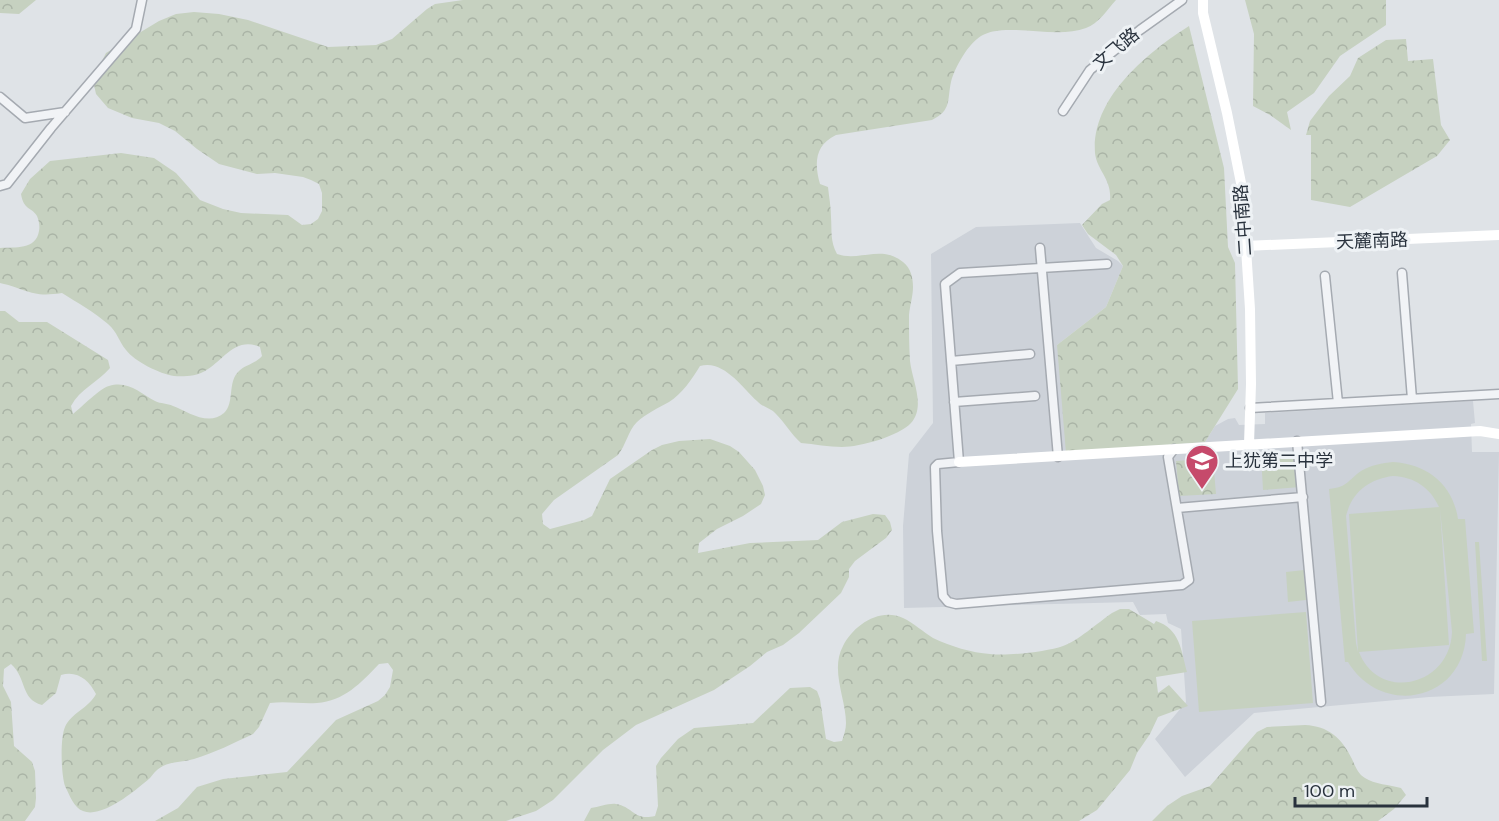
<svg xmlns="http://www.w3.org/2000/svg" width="1499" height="821" viewBox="0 0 1499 821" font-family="'DM Sans','Noto Sans SC',sans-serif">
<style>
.built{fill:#cdd2d9}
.grass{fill:#c6d1c0;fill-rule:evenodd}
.forest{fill:url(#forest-crowns)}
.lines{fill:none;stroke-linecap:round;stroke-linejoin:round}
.street-casing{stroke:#a5aab1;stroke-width:11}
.street{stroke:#f1f3f6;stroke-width:8}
.secondary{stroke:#fff;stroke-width:10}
.labels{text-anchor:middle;stroke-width:6;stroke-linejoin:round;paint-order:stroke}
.street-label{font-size:18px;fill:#29323d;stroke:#eef2f5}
.poi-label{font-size:18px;fill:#29323d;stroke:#eef2f5;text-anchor:start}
</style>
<defs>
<pattern id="forest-crowns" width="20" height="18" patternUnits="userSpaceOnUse" patternTransform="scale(1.5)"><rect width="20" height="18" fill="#c6d1c0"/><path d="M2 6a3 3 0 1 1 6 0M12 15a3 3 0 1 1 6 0" fill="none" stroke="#aab4a6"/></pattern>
</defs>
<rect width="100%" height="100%" fill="#dfe3e7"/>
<path class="built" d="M1080,223L1096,248L1118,261L1123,266L1106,307L1057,345L1205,442L1215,426L1228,419L1235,418L1239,425L1265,424V413L1473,401L1475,423L1471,424L1472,452H1499L1494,694L1429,697L1254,713L1185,777L1155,739L1186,702L1181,629L1168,623L1166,614L1140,615L1133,602L904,608L903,526L909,454L933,423L931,254L976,227Z"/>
<path class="grass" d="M1393,462C1428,464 1453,485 1458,519H1465L1474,633L1466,634C1464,701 1382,718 1348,662H1345L1329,489C1348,487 1347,481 1361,471C1371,465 1382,463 1393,462ZM1393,476C1414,477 1430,487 1439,507L1349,514L1358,652L1356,643L1346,516C1352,492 1369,479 1393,476ZM1440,509L1452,632C1450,686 1379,703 1359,652L1449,645Z
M1475,542H1479L1487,661H1482Z
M1304,570L1306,600L1288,602L1286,572Z
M1306,612L1313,703L1199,712L1192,621Z"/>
<path class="forest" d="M0,0H36L19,14L0,13Z
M463,0H1116C1108,9 1098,24 1086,28C1055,40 1005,21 981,36C968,44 955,67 951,82C947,100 952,110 932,120L836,135C815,145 814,163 820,184L828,187C829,197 831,207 831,217C832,231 830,241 837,254C860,262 881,244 903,262C911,268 913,278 913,287C913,296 910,305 909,315C909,330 909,346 910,361C912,380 926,406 911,423C899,436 860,447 842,447C829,447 814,444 801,443C791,434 785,423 776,414C771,408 762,407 757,401C742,387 723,359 700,366C692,379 682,394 669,402C658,408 646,414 637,422C628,431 626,445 618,455L554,500L542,514L543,524L550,529L584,520L592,516L610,479L652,450L662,445L679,441L710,439L730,446L739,452L755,470L763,486L765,495L761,504L743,516L717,529L699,543L698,553L750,543L818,540L842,522L873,514L885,515L890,522L892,530L886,538L855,561L849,569V577L841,593L799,633L783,645L767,652L750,666L714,690L636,725L603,750L553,800L536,811L506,821H155L178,808L197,787L223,779L287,772L336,720L378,701L385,695L390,687L393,670L388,663L379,664C361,683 344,701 317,703C301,704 286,701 270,703L259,727L253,734C234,743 214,753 194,759C184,762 173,761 163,766C157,769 154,773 150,778C136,790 102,819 83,811C74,808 69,794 65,786C61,774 60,738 65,727C71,713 89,708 96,694C89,680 77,670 61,675L56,693L42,705C20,699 27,678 11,664L4,669L3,686L11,702L14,746L32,762L35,771L36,798L35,807L25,821H0V311H5L19,322H47L108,360L110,368C98,382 80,389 71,406L73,414C82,407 100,388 109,386C128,380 140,393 155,401C161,404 167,403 173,406C187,411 208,427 224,413C235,403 227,382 239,371C245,365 255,364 262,356L260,347C235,336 223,361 205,371C197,376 183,377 174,376C160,374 134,361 126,350C118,340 118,333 108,324C94,312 78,303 62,293C31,298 27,289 0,283V248C15,247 36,250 39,231C40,226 39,221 37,216C31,206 24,211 21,194L30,179L50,161L121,153L154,158L176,173L200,200L223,209L241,213L288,215L302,225L311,224L318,219L322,211V193L319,184L311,180L303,177L275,173L257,174L219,164L197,149L175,131L159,123L132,118L108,108L96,94L94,85V77L106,53L159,21L176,14L194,12L219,14L248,20L328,47L376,45L392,39L427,9L435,4Z
M1245,0H1386V25L1340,56L1314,93L1287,112L1291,130L1270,115L1253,106L1254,34Z
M1189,26L1224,168L1228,247L1235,263L1238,389L1205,442L1066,453L1057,345L1106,307L1123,266L1116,255L1088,234L1082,225L1102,204L1110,200C1112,179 1097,171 1095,153C1091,98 1148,52 1189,26Z
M1406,39L1408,61L1433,59L1441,125L1450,140L1437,156L1350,207L1311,200V135H1306L1310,121L1329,96L1350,76L1358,58L1386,40Z
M1298,452L1300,487L1263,490L1261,455Z
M1213,458L1216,494L1179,496L1176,461Z
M1120,609H1129L1154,624L1156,621C1180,629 1181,650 1187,672L1156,677L1158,693L1169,685L1188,706L1158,717L1150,734L1137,753L1130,770L1097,810L1079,821H584L591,808C599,807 609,803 616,804C634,807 633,821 655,816L658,806L656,766L661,758L678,739L694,728L753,723L790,688L810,687L817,691L820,699L826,739L834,742L842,741C844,735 846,729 846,723C846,699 830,670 843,646C853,626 879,607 903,618C914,623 923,632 933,638C950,646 972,653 990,654C1008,656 1046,652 1063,646C1076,642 1099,622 1112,613Z
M1305,725C1328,726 1342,738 1352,759C1355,766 1358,774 1365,778C1374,784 1390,785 1401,788L1406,795L1394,809L1378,821H1152L1167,806L1182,796L1210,786L1257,732L1267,727Z"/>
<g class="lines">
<defs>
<path id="street" d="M0,97L25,118L65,112
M1063,111L1090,70L1140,30L1182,0
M0,186L7,184L51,128L136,29L142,0
M1040,248L1058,457
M1107,264L960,273L945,284L959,462L938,464L935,467L937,531L943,596L948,602L956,604L1182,585L1189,580L1168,457L1174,449
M1402,273L1412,399
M1325,276L1338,403
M951,361L1030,354
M954,402L1035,396
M1250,408L1499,394
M1297,441L1321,702
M1177,508L1303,497"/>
</defs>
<use href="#street" class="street-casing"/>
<use href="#street" class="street"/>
<path class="secondary" d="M1203,0V13L1227,113L1242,188L1250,309L1251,384L1249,444
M1245,246L1499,235
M959,462L1480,431L1499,434"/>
</g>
<defs>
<symbol id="school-pin" viewBox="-11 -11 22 30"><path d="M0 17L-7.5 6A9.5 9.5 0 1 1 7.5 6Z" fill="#c64a6b" stroke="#eef2f5"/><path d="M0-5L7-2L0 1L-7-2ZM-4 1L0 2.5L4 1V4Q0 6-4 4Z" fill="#fff"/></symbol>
</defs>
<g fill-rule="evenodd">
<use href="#school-pin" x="1183" y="442" width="38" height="52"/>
</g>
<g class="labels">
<g class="street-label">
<text transform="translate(1116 49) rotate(-40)" y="6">文飞路</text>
<text transform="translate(1243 220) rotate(-94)" y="6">二中南路</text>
<text transform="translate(1372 241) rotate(-2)" y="6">天麓南路</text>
</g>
<g class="poi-label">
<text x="1225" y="467">上犹第二中学</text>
</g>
</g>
<path d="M1295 797v9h132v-9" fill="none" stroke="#29323d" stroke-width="3"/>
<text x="1304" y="797" font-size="18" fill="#29323d" stroke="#eef2f5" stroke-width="4.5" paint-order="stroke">100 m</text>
</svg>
